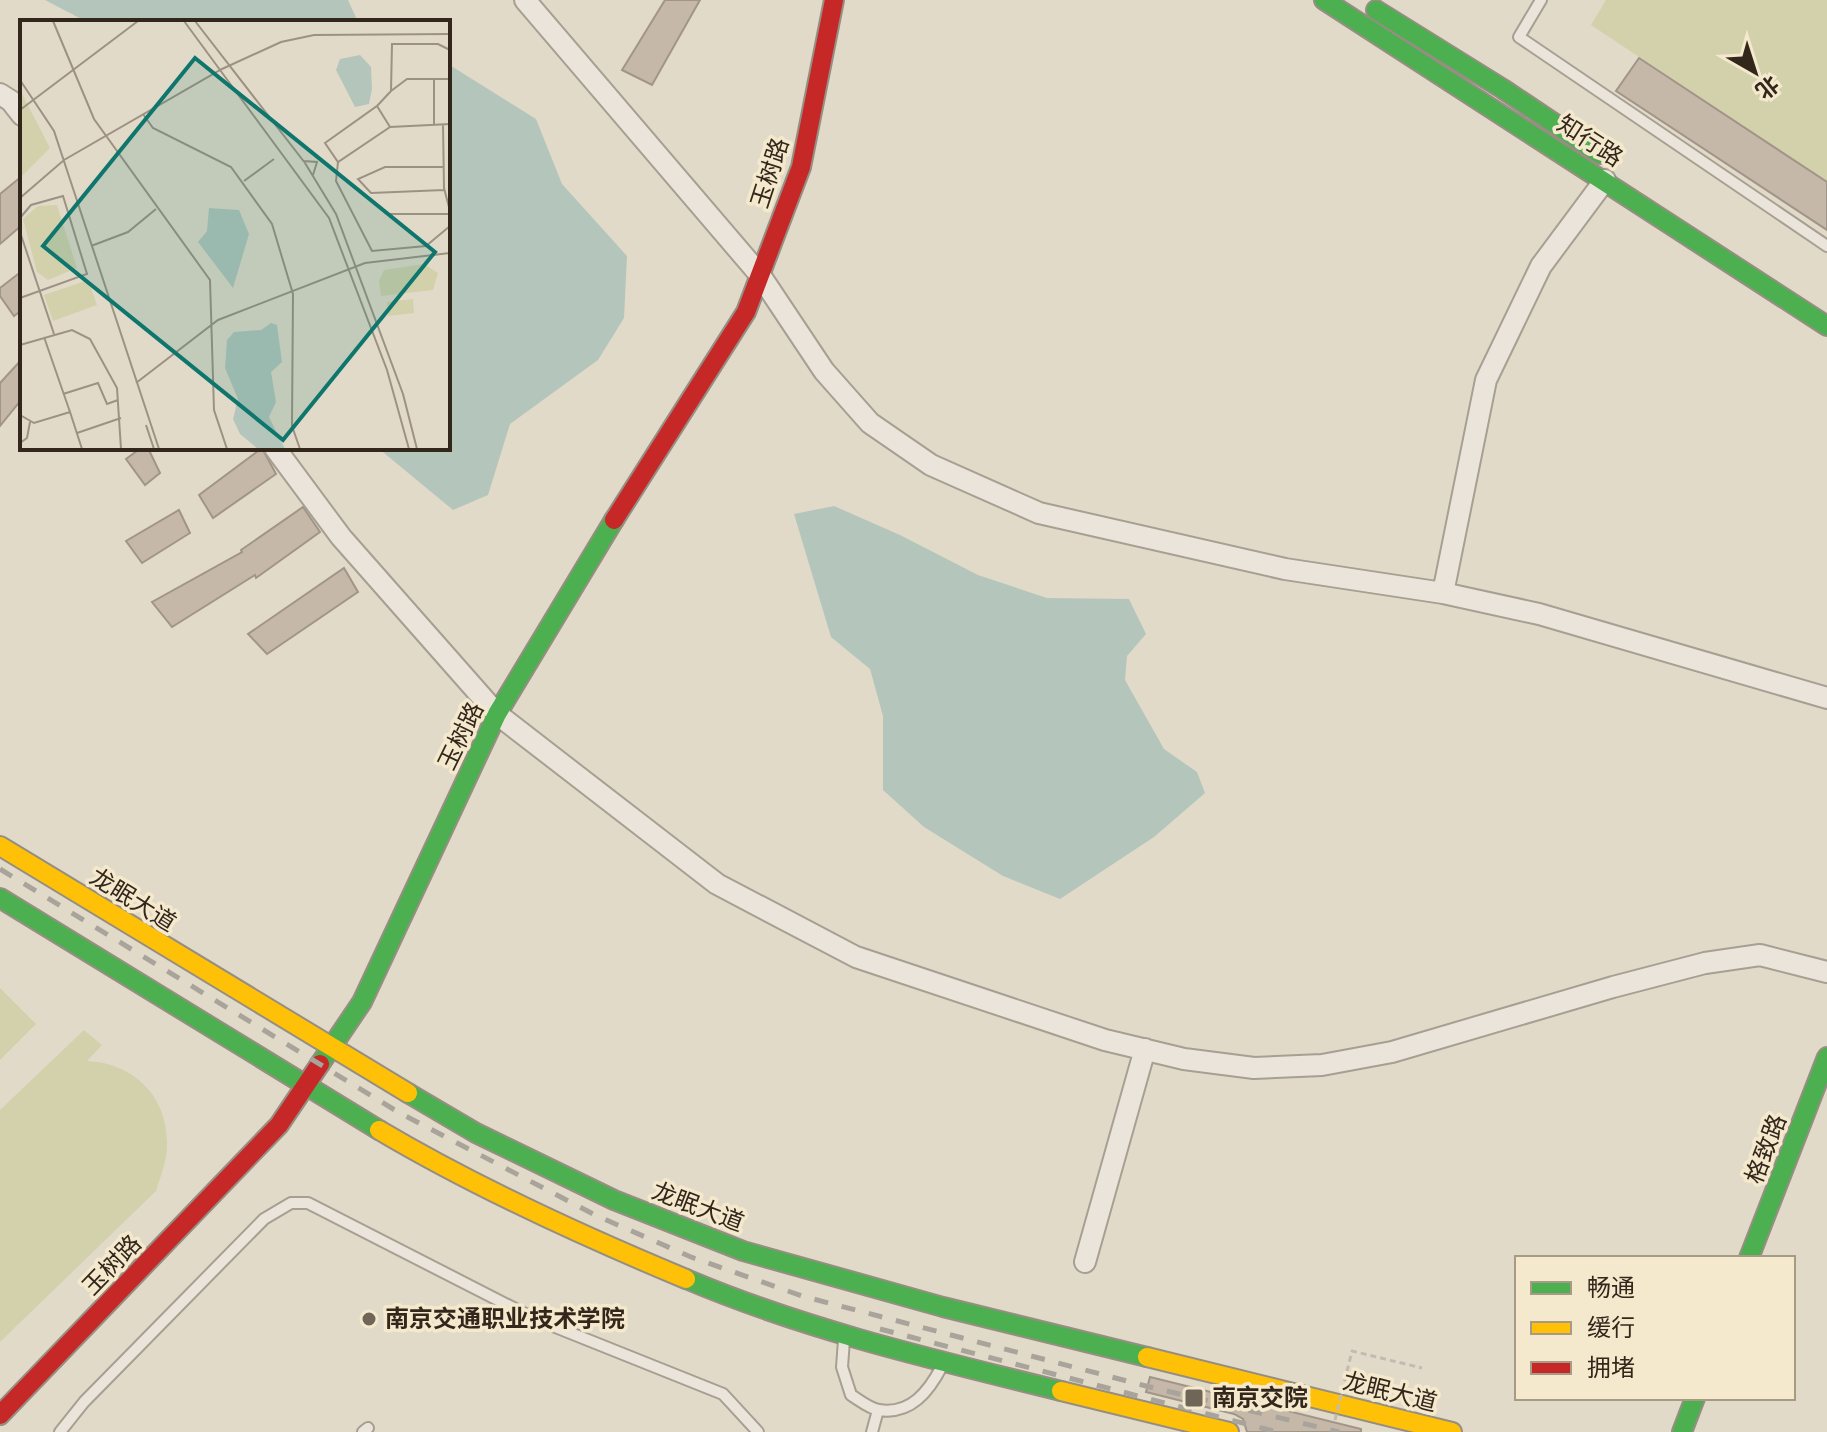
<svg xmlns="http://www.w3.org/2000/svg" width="1827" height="1432" viewBox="0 0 1827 1432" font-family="'Times New Roman','Noto Sans SC',serif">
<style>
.green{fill:#d2d1ab}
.water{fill:#b4c6bb}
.building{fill:#c5b8a9;stroke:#a19588;stroke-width:2}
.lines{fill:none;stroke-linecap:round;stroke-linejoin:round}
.lane-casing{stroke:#a69f92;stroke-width:14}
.street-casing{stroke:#a69f92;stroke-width:24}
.fast-casing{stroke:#968e82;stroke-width:22}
.slow-casing{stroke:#968e82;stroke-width:22}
.jam-casing{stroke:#968e82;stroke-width:22}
.lane{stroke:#eae4da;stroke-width:10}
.street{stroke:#eae4da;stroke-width:20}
.fast{stroke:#4caf50;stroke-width:18}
.slow{stroke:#ffc107;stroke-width:18}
.jam{stroke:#c62828;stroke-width:18}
.rail{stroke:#a9a49b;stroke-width:5;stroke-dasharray:14 14;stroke-linecap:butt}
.path-bridge{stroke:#c2bbb2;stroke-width:3;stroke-dasharray:6 4;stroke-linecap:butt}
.poi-dot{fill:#706658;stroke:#f4e8cd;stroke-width:3}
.labels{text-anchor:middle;stroke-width:7;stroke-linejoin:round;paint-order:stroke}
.street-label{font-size:24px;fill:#33271c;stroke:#f4e8cd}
.poi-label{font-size:24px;font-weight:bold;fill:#33271c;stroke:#f4e8cd;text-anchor:start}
.inset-road{fill:none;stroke:#9c9283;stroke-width:2}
.view{fill:#0f766e;fill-opacity:0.15;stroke:#0f766e;stroke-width:4}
.inset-edge{fill:none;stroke:#33271c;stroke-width:4}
</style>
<rect width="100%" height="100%" fill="#e2dac8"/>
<path class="green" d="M1606,0H1827V182L1591,25Z
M0,988L36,1024L0,1060Z
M84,1030L102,1045L87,1061C132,1063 166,1094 167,1141C168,1158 161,1175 156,1191L0,1342V1110Z"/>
<path class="water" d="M45,0H348L358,22H87Z
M448,64L536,119L562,184L627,256L624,318L598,360L510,424L488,495L453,510L378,448H448Z
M834,506L900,535L978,575L1047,598L1129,599L1146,634L1127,656L1125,680L1164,749L1197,772L1205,793L1154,837L1060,899L1003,876L924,827L883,790V716L870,669L831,637L794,514Z"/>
<path class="building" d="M665,0H700L652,85L622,70Z
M1639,58L1827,182V230L1616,91Z
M22,176V225L0,244V194Z
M22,271V310L14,316L0,296V288Z
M22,359V399L0,426V383Z
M141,448H148L160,473L145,485L126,459Z
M262,448L276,474L213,518L199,495Z
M303,507L320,532L256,578L255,575L172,627L152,602L242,552L241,550Z
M179,510L190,533L142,563L126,541Z
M344,568L358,592L267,654L248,634Z
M1150,1377L1361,1429V1432H1247L1243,1419L1234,1414L1146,1392Z"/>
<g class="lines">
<defs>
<path id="lane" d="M1541,0L1519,37L1827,246
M844,1340L842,1367L851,1395C859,1400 870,1409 879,1410C911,1415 929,1391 942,1366
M60,1432L84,1402L264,1219L291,1203H308L533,1318L723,1394L758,1432
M363,1432L368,1428
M872,1432L878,1410"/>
<path id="street" d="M525,0L760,275L824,371L870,423L931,465L1039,513L1285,569L1443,593L1539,614L1827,698
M0,94L11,101L22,115
M275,448L341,537L497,714L717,884L856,957L1105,1040L1184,1059L1254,1068L1322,1065L1392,1052L1613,987L1705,963L1760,955L1827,972
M1443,593L1486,380L1541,266L1605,180
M1085,1262L1145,1049"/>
<path id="fast" d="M1324,0L1827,326
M1376,10L1503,89L1600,154
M0,898L379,1130
M320,1064L362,1002L497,714L614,520
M408,1093L476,1133L614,1200L743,1251L943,1307L1147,1357
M1749,1258L1827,1057
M686,1279C806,1330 935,1360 1061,1391
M1682,1432L1695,1398"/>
<path id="slow" d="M0,846L408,1093
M379,1130C477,1188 580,1235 686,1279
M1147,1357L1452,1432
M1061,1391L1229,1432"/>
<path id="jam" d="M614,520L746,312L801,167L834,0
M0,1415L279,1125L320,1064"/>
</defs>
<use href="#lane" class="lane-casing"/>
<use href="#street" class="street-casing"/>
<use href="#fast" class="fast-casing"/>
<use href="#slow" class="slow-casing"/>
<use href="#jam" class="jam-casing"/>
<use href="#lane" class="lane"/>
<use href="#street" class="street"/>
<use href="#fast" class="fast"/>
<use href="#slow" class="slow"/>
<use href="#jam" class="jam"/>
<path class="rail" d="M0,869L398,1112L595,1215L691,1257L802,1296L1146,1386L1339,1432
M880,1329L1277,1432"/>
<path class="path-bridge" d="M1335,1420L1352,1351L1422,1368"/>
</g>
<g class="poi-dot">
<circle cx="369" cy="1319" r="8"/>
<rect x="1184" y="1388" width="20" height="20" rx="4"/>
</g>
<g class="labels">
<g class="street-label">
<text transform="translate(1590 141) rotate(33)" y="8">知行路</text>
<text transform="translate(770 173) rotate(-72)" y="8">玉树路</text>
<text transform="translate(461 736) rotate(-64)" y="8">玉树路</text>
<text transform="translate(133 900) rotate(32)" y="8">龙眠大道</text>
<text transform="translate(1766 1149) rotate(-69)" y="8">格致路</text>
<text transform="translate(698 1207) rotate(21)" y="8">龙眠大道</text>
<text transform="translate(112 1265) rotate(-46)" y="8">玉树路</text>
<text transform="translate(1390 1392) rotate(14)" y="8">龙眠大道</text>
</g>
<g class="poi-label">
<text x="385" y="1327">南京交通职业技术学院</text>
<text x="1212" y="1406">南京交院</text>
</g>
</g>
<g transform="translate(20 20)">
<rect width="430" height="430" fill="#e2dac8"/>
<path d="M0,70L30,128L0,158ZM37,185L57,248L28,260L17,252L3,199L18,186ZM404,244L418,253L413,270L361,276L359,261L364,250ZM68,260L77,285L33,301L24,275ZM393,279L394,293L368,296L367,282Z" fill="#d2d1ab"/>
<path d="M340,35L351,47L352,69L349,84L335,87L316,50L320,39ZM189,188L219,190L229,214L213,268L178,222L187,211ZM251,303L257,305L262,342L251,352L256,382L249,397L265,429H238L220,414L213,399L218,379L205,348L207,320L214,312L241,310Z" fill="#b4c6bb"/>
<path class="inset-road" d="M33,1L74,99L190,260L194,390L207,429M164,1L309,198L367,350L389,429M175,1L285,143L316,194L383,374L397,429M414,59V104M0,60L34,111L139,429M371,71L387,59H430M357,86L370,107L318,142L305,123ZM357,86L371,71L372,24H418L430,30M0,90L118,1M123,94L133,108L211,147L252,204L273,274L272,406L280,429M423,104L424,168L430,191M370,107L430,104M283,141L297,142L293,155M318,142L316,161L352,231L406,226L430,206M424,147H365L338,159L351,173L424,170M224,161L254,139M0,178L44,140L202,49L261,22L294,15L430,14M366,194H430M0,198L11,185L43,176L67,254L0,278M0,212L34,314M71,226L108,212L136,189M24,317L50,392M0,325L52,310L70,319L97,368L101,429M116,363L198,300L345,243L430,233M43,374L78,363L87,384L98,380M0,395L14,403L50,392L62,429M126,405L134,429M57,413L101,398M0,423L7,418L10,402"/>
<path class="view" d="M175,38L415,232L263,420L23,226Z"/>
<rect width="430" height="430" class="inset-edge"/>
</g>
<rect x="1515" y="1256" width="280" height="144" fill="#f4e8cd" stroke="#a79b86" stroke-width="2"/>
<rect x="1531" y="1282" width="40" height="12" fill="#4caf50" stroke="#a79b86" stroke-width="2"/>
<text x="1587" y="1296" font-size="24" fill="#33271c">畅通</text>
<rect x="1531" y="1322" width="40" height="12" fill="#ffc107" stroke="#a79b86" stroke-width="2"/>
<text x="1587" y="1336" font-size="24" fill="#33271c">缓行</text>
<rect x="1531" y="1362" width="40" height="12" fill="#c62828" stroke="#a79b86" stroke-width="2"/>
<text x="1587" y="1376" font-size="24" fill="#33271c">拥堵</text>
<g transform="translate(1755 72) rotate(141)" stroke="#f4e8cd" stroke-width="6" paint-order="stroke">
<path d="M0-6L14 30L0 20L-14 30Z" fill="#33271c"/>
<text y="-12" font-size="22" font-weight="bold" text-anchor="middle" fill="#33271c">北</text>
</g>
</svg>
